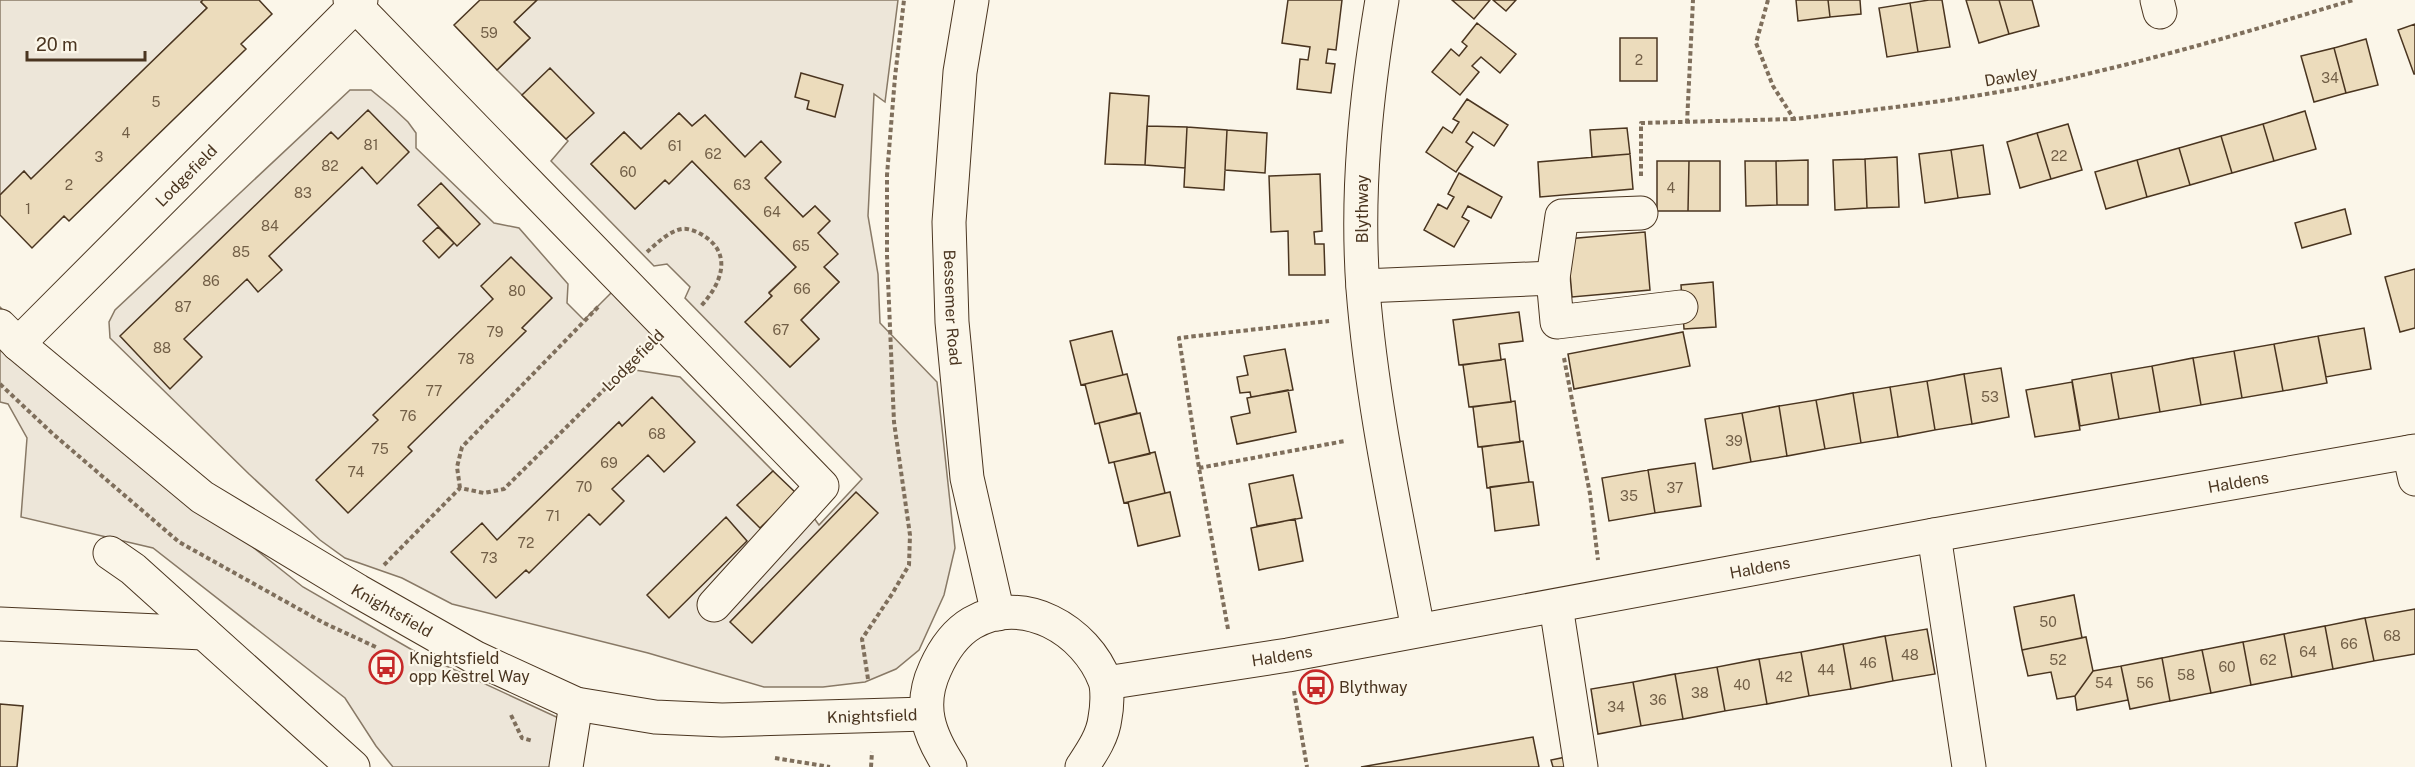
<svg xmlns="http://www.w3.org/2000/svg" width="2415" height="767" viewBox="0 0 2415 767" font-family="'Public Sans',sans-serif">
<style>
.green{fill:#ede6d9;stroke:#887966;stroke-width:1.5;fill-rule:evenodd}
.building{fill:#ecdcbc;stroke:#4a3520;stroke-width:1.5}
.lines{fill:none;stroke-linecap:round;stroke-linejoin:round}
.minor-casing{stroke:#4a3520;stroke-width:35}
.major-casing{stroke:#4a3520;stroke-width:35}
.path{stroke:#7f6f5c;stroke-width:4;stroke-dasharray:4.5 3;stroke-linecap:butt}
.minor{stroke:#fbf6e9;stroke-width:33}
.major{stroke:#fbf6e9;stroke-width:33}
.labels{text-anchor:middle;stroke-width:4.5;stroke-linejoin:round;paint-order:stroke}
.number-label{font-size:14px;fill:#725f47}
.street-label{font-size:16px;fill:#4a3520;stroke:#fbf6e9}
.poi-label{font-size:16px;fill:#4a3520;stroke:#fbf6e9;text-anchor:start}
</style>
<rect width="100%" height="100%" fill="#fbf6e9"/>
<path class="green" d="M0,0H203L201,2L207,8L31,179L24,171L0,195Z
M537,0H898L885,102L874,94L868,216L878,274L880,323L937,382L955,548L944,595L919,650L896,669L865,682L823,687H764L648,653L452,604L402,578L345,558L320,540L249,474L110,338L109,322L115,310L350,90H371L393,108L408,122L416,133V148L494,223L519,228L568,284L567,303L584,320L623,281L667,326L630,364L635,370L680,377L773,471L738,505L796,493L819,525L862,479L685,298L690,287L667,264L654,266L551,161L568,141L497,70L530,38L514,22ZM679,113L692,126L705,115L745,157L761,142L765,178L803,217L815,206L829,221L818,233L824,267L839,282L801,320L819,339L790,367L746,322L772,296L769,292L796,267L692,161L669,183L665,180L635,209L591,164L624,132L641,149Z
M0,307L76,383L254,548L303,587L414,651L565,721L558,767H393L376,746L345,698L153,548L21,517L27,438L8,404L0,402Z"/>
<path class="building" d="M203,0H259L272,14L241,44L246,49L69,221L64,216L32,248L0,215V195L24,171L31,179L207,8L201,2Z
M480,0H537L514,22L530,38L497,70L454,25Z
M1288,0H1342L1336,50L1328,49L1326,63L1335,64L1331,93L1297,89L1300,59L1308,60L1310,47L1282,43Z
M1452,0H1490L1474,19Z
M1493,0H1516L1506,11Z
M1796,0H1828L1830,17L1798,21Z
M1828,0H1860L1861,14L1830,17Z
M1929,0H1942L1950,47L1918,52L1910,3Z
M1966,0H1999L2009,34L1979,43Z
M1999,0H2032L2039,26L2009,34Z
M1910,3L1918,52L1887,57L1879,8Z
M1477,23L1516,54L1500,73L1481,57L1472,66L1479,72L1460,95L1432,72L1451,49L1459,56L1467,46L1462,42Z
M2415,24V74H2414L2398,30Z
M1620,38H1657V81H1620Z
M2366,39L2378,85L2346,93L2334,48Z
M2334,48L2346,93L2314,102L2301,56Z
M550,68L594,113L566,139L522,95Z
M801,73L843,85L835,117L807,109L809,101L795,97Z
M1110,93L1149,96L1145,165L1105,164Z
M1467,99L1508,125L1494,146L1473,132L1466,142L1473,147L1456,172L1426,152L1443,127L1452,133L1459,122L1453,119Z
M368,110L409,152L377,184L362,167L269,256L282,270L258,292L247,279L184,339L202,357L170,389L120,336L331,132L338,139Z
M2305,111L2316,149L2274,161L2263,124Z
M679,113L692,126L705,115L745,157L761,141L781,162L765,178L803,217L815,206L830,221L818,233L838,254L824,267L839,282L801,320L819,339L790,367L745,322L772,296L769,293L796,267L692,161L669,184L665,180L635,209L591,164L624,132L641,149Z
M2068,124L2082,170L2051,179L2037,133Z
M2263,124L2274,161L2232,173L2221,136Z
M1147,126L1187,127L1185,168L1145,165Z
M1187,127L1227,130L1224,190L1184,187Z
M1627,128L1630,154L1592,157L1590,130Z
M1227,130L1267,133L1265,173L1225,170Z
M2037,133L2051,179L2020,188L2007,142Z
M2221,136L2232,173L2190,185L2179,148Z
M1983,145L1990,194L1958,198L1951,150Z
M2179,148L2190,185L2147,197L2137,160Z
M1951,150L1958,198L1925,203L1919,154Z
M1630,154L1633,189L1540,197L1538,162Z
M1897,157L1899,207L1867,208L1865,159Z
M1865,159L1867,208L1835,210L1833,160Z
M1808,160V205H1777L1776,161Z
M2137,160L2147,197L2106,209L2095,172Z
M1657,161H1689L1688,211H1657Z
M1689,161H1720V211H1688Z
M1745,161H1776L1777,205L1746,206Z
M1459,173L1502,197L1491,218L1468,206L1462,217L1469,221L1454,247L1424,230L1438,204L1447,209L1454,197L1448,194Z
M1320,174L1322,231L1314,232L1315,244H1324L1325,275H1289L1288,231L1271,232L1269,176Z
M441,183L480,224L457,246L418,205Z
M2345,209L2351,234L2302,248L2295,223Z
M438,227L454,243L439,258L423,241Z
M1645,232L1650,290L1572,297L1567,239Z
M511,257L552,298L522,328L526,331L408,447L412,451L348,513L316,480L378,420L373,415L493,299L481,286Z
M2415,269V328L2400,332L2385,277Z
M1713,282L1716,327L1684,329L1681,285Z
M1519,312L1523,341L1499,344L1501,360L1459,365L1453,320Z
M2364,328L2371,369L2326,377L2318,336Z
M1112,331L1123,375L1081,385L1070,341Z
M1683,332L1690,366L1574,389L1568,354Z
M2318,336L2327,383L2283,391L2274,344Z
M2274,344L2283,391L2242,398L2234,351Z
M1285,349L1293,390L1251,397L1250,392L1240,393L1237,377L1248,375L1244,356Z
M2234,351L2242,398L2201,405L2193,358Z
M2193,358L2201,405L2160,412L2152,366Z
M1505,359L1511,402L1469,407L1463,365Z
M2152,366L2160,412L2119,419L2111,373Z
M2001,368L2009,417L1972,424L1964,374Z
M2111,373L2119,419L2080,426L2072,380Z
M1127,374L1137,413L1095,424L1085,384Z
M1964,374L1972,424L1935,430L1927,381Z
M1927,381L1935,430L1898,437L1890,387Z
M2072,382L2080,430L2035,437L2026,390Z
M1890,387L1898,437L1861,443L1853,393Z
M1288,390L1296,432L1237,444L1231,417L1250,413L1247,398Z
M1853,393L1861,443L1825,449L1816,400Z
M652,397L695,442L664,472L648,455L612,489L624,501L600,525L589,514L529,573L526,570L496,598L451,552L482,523L497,540L619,422L622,426Z
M1816,400L1825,449L1787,456L1779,406Z
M1515,401L1520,442L1478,447L1473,407Z
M1779,406L1787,456L1751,462L1742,413Z
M1140,413L1150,454L1109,463L1099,423Z
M1742,413L1751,462L1713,469L1705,419Z
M1523,441L1529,482L1487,488L1482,447Z
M1155,452L1165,493L1124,503L1114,462Z
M1695,463L1701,506L1655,513L1648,470Z
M1648,470L1655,513L1609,521L1602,478Z
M773,471L796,493L760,528L737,505Z
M1293,475L1302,518L1257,526L1249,484Z
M1529,482H1533L1539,525L1495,531L1490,487Z
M856,492L878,513L752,643L730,622Z
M1170,492L1180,536L1138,546L1128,502Z
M726,517L747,541L669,618L647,595Z
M1295,519L1303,561L1259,570L1251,528Z
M2074,595L2082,638L2022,650L2014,607Z
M2415,609V654L2374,661L2365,618Z
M2365,618L2374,661L2333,669L2325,626Z
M2325,626L2333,669L2292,677L2284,634Z
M1927,629L1935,674L1893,681L1885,636Z
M2284,634L2292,677L2251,685L2243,642Z
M1885,636L1893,681L1851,689L1843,644Z
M2086,637L2093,671L2075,696L2057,699L2051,672L2028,676L2022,650Z
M2243,642L2251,685L2211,693L2202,650Z
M1843,644L1851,689L1809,696L1801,652Z
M2202,650L2211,693L2170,701L2162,658Z
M1801,652L1809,696L1767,704L1759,659Z
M2162,658L2170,701L2130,709L2121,666Z
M1759,659L1767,704L1725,711L1717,667Z
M2121,666L2128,700L2077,710L2075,696L2093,671Z
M1717,667L1725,711L1683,719L1675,674Z
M1675,674L1683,719L1641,726L1633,682Z
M1633,682L1641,726L1598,734L1591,689Z
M0,704L23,706L17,767H0Z
M1533,737L1539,767H1361Z
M1566,757L1568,767H1553L1551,760Z"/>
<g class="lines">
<defs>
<g id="minor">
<path d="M350,0L822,486L714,605"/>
<path d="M1382,0C1366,96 1356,191 1363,289C1372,404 1397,517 1418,630"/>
<path d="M2157,0L2160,12"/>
<path d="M1553,278L1562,216L1641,213"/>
<path d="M1363,286L1553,278L1557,322L1681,307"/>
<path id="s1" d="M0,326L18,344L202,497L358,591L476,658L576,704L655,717L722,720L926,714"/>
<path id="s2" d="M18,344L361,0"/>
<path d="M2409,452L2415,479"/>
<path d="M1934,535L1969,767"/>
<path d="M110,553L133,569L353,767"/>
<path d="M1556,606L1581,767"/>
<path d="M0,624L204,633"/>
<path id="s3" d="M1106,683L1288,655L1934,535L2415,451"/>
<path d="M566,767L576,704"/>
</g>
<g id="major">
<path id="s4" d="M972,0L960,72L949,222L952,322L967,478L998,614"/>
<path d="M950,767C929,735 918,706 935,669C943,651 955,633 972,623C1023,593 1086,630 1105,681C1108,690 1107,708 1105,718C1103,736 1092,752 1082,767"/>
</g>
</defs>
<use href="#minor" class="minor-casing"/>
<use href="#major" class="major-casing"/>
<path class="path" d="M1768,0L1756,43L1773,86L1794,119C1873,110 1953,101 2032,86C2140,64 2247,32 2353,0
M1687,123L1693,0
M1641,176V123L1793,119
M647,252C656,244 669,231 682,229C689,228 698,232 704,236C734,255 720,286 700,307
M1564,358L1590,494L1598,560
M0,384L53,434L179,542L324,623L378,648
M1199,468L1345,441
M460,488L457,467L462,447L598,307
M384,565L460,488L484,493L504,489L641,353
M1228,629L1199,468L1179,338L1329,321
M868,679L862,639L892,594L909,565L910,535L894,422L887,256V175L895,77L904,0
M1294,691L1307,767
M511,715L522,738L533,741
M775,758L830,767
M871,767L872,752"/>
<use href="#minor" class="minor"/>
<use href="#major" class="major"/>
</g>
<defs>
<symbol id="bus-ring" viewBox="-11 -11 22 22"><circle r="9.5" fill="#fbf6e9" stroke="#c62828" stroke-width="1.5"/><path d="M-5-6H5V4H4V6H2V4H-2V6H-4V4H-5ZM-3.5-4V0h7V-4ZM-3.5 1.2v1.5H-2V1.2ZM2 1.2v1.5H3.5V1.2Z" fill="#c62828"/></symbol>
</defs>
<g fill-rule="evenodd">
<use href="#bus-ring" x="367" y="648" width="38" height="38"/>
<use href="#bus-ring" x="1297" y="668" width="38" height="38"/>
</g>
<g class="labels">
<g class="number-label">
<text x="489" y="38">59</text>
<text x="1639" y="65">2</text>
<text x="2330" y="83">34</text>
<text x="156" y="107">5</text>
<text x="126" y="138">4</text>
<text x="371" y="150">81</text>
<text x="675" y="151">61</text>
<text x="713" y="159">62</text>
<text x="2059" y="161">22</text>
<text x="99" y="162">3</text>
<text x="330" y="171">82</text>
<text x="628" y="177">60</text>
<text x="69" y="190">2</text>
<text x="742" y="190">63</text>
<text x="1671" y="193">4</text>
<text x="303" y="198">83</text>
<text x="28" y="214">1</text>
<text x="772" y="217">64</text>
<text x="270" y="231">84</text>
<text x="801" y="251">65</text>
<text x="241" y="257">85</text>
<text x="211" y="286">86</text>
<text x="802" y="294">66</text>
<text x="517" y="296">80</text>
<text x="183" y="312">87</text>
<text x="781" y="335">67</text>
<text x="495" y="337">79</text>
<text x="162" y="353">88</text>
<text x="466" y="364">78</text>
<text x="434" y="396">77</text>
<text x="1990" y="402">53</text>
<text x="408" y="421">76</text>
<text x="657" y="439">68</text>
<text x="1734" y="446">39</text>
<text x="380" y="454">75</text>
<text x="609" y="468">69</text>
<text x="356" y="477">74</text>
<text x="584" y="492">70</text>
<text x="1675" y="493">37</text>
<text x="1629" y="501">35</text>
<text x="553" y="521">71</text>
<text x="526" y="548">72</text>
<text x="489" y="563">73</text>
<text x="2048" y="627">50</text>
<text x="2392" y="641">68</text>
<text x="2349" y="649">66</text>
<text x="2308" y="657">64</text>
<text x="1910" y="660">48</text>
<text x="2058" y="665">52</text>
<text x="2268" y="665">62</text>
<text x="1868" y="668">46</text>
<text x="2227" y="672">60</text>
<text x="1826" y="675">44</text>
<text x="2186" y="680">58</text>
<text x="1784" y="682">42</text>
<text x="2104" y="688">54</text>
<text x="2145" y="688">56</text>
<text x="1742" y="690">40</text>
<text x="1700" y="698">38</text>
<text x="1658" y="705">36</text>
<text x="1616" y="712">34</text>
</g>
<g class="street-label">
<text transform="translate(2011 76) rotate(-10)" y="6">Dawley</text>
<text dy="6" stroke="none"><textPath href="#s2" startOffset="238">Lodgefield</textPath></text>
<text transform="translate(1362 209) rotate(-90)" y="6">Blythway</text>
<text dy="6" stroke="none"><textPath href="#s4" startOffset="309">Bessemer Road</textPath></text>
<text transform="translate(633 360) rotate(-45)" y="6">Lodgefield</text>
<text dy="6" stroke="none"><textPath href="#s3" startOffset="1150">Haldens</textPath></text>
<text dy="6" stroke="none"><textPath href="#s3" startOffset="664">Haldens</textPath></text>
<text dy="6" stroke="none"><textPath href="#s1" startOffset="486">Knightsfield</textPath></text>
<text dy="6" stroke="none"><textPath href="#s3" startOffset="178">Haldens</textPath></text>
<text dy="6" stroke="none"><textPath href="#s1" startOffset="990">Knightsfield</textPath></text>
</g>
<g class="poi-label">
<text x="409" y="664">Knightsfield<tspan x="409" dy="18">opp Kestrel Way</tspan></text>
<text x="1339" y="693">Blythway</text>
</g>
</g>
<path d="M27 51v9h118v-9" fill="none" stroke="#4a3520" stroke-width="3"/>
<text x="36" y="51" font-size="18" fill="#4a3520" stroke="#fbf6e9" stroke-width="4.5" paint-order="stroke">20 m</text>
</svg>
